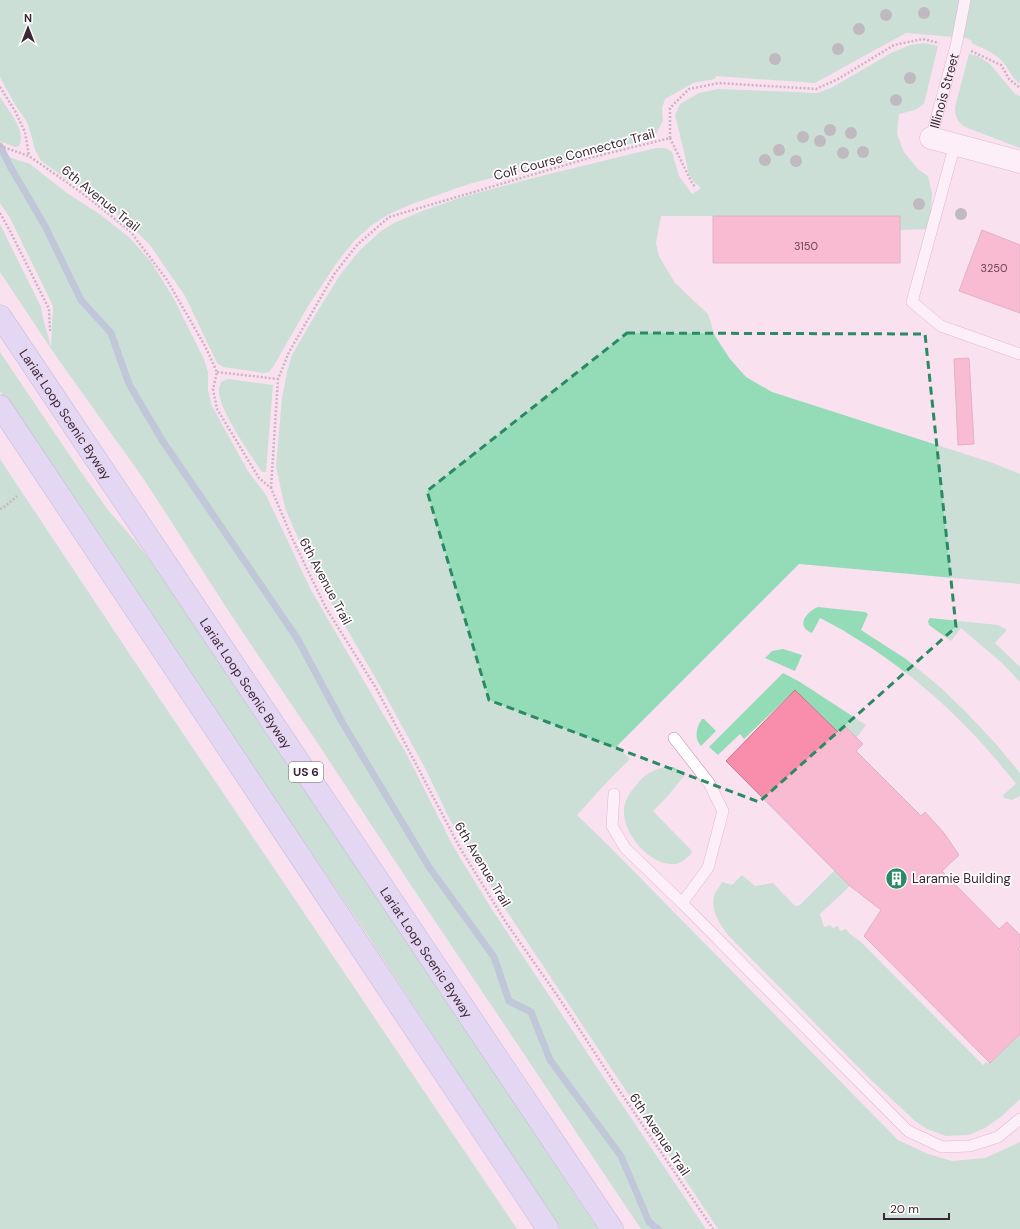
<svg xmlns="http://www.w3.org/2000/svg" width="1020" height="1229" viewBox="0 0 1020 1229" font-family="'DM Sans',sans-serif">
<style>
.green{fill:#94dbb8}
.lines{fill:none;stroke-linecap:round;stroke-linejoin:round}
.stream{stroke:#7ba6bc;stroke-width:7}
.building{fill:#f98dac;stroke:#bb798b}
.service-casing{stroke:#be85a8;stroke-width:12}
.minor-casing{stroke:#be85a8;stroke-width:23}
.trunk-casing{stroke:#8e88b1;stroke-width:23}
.path{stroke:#957d8b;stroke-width:2.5;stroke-dasharray:2 2;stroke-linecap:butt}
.service{stroke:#fff;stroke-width:11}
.minor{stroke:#fff;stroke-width:22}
.trunk{stroke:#c7caf7;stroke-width:22}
.tree{fill:#7a8b86}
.marked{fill:none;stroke:#2a8a63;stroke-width:3;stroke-dasharray:8 5;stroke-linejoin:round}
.labels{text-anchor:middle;stroke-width:3.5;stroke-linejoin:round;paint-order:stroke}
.number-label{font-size:11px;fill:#6c4052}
.shield{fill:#fff;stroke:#776771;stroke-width:1}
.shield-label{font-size:12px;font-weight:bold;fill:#3d2634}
.street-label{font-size:13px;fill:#3d2634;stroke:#fff}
.poi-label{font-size:13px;fill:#3d2634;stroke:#fff;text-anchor:start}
</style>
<rect width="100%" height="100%" fill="#fae1f0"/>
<path class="green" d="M0,0H1020V84C1011,77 1009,69 1002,61C993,52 982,48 971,43L972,41L966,38L906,33L815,83L716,76L715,79L693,83L665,99L662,108L663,121L656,134L646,140L549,163L469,184L412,204L389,214L372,225L354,241L336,264L307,308L273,367L269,372L264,373L223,367L217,363L185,296L150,245L125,220L41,161L35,150L32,138L27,122L14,103L0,77Z
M924,43L938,46L924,104L915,110L899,114L897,134L904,152L918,169L928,176L932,193L930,229L900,230V216H661L656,243L659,256L675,283L708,314L715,336L730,359L746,377L772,392L993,463L1020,474V584L799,564L617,746L630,759L607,782L577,815L612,849L898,1140L928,1154L952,1161L985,1158L1020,1142V1229H718L504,907L462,841L449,818L426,770L379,684L311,568L285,508L276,467L278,443L282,398L287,372L292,355L317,312L340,275L359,251L381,231L394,223L425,210L462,197L537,177L656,148H666L672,152L679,176L692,194L701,188L695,183L689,175L684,152L675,115L680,104L699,93L718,89L818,93L833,87L891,53L910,45Z
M969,54L978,56L990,64L1015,94L1020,96V148L965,127C957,122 955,116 955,107Z
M0,97C8,111 27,130 19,146L15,147L0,141Z
M0,154L30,164L67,193L101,215L130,238L151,262L173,297L204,359L208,372V390L212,406L248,471L266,495L311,590L407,755L451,842L462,861L493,911L592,1060L706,1229H641L408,881L317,742L235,621L145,481L51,349L0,272V224L41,307L43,318L51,347L53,306L10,218L0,203Z
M0,352L79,469L108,510L136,542L152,563L312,798L412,950L598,1229H560L366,933L0,391Z
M228,379L273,385L266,472H262C251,456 216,406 219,388C219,386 221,384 221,382Z
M0,459L139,668L517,1229H0Z
M818,607L865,612L868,614L861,630L906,659L940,687L966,712L996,744L1020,773V796L1012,800L1004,798L1003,795L1016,784C971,726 916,674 852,636C842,629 831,624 820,618L812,633C795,626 806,612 818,607Z
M930,618L998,625L1006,629V631L995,643L1020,667V682L1003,664L961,628L951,641L929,625L928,621Z
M783,649L802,655L795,671L765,658L772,651Z
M783,673L800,682L866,725L856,738L846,727L840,734L795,690L744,739L740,734L718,755L709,747Z
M702,719H704L716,731L701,746C694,738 696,728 702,719Z
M665,767H673L686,774L666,798L653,811L692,851L691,854C687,858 681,863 676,864C650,867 622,833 624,809C625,799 631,791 637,784C644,775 654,769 665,767Z
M835,870L850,886L820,914L824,927L830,925L833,928L838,926L840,931L846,929L850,934L860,941L983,1065L986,1062L990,1063L1020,1034V1099L1002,1116L985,1128L969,1135L946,1136L927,1129L915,1121L869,1078L728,935C719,923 709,909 715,893C717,890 720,886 722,882L732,885L742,875L755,886L773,883L795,906L800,905Z"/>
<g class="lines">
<path class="stream" d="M0,146L11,168L45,226L81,300L111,333L129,384L162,440L297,638L342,722L429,867L494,957L509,1001L531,1012L550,1060L621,1156L649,1222L658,1229"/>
</g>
<path class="building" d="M713,216H900V263H713Z
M982,230L1020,245V313L959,291Z
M969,358L974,444L958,445L954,359Z
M795,690L840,734L846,727L863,744L856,751L921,816L925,812L944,833L959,855L942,871L999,929L1007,922L1020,935V947L1018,949L1020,951V1034L990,1063L864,936L881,910L850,886L726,761Z"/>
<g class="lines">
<defs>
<g id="service">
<path id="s1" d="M931,138L956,46L965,0"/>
<path d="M955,144L912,302L941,326L1020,354"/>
<path d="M674,738L709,783L723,811L708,868L682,903"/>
<path d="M614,794L612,826L625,848L682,903L908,1131L942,1147L970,1146L998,1137L1020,1119"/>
</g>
<path id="minor" d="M931,138L1020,162"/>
<g id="trunk">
<path id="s2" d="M0,316L612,1229"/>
<path d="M0,406L312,874L548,1229"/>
</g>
</defs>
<use href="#service" class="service-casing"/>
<use href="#minor" class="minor-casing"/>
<use href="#trunk" class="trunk-casing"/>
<path class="path" d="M971,51L1001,65L1009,79L1020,88
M0,87L15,111L25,132L29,156
M670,138L691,181L695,187
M0,146L29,156L82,193L130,231L167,280L205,346L217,372L213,389L217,409L259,478L271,488L292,538L326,608L376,688L460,848L507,924L559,998L617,1087L713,1229
M0,213L10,231L49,309L50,331
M217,372L278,379
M271,488L278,379L289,352L335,273L357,245L389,217L589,158L670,138V108L689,89L719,83L816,89L838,79L894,45L923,39L939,43
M0,509L3,508L17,496"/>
<use href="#service" class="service"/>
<use href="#minor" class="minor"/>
<use href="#trunk" class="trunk"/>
</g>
<g class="tree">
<circle cx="924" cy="13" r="6"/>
<circle cx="886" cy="15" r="6"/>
<circle cx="859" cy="29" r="6"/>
<circle cx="838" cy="49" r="6"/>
<circle cx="775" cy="59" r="6"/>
<circle cx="910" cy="78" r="6"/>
<circle cx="896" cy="100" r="6"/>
<circle cx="830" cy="130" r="6"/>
<circle cx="851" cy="133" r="6"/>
<circle cx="803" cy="137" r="6"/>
<circle cx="820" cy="141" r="6"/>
<circle cx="779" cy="150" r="6"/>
<circle cx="863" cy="152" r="6"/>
<circle cx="843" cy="153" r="6"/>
<circle cx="765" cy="160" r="6"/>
<circle cx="796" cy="161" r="6"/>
<circle cx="919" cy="204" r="6"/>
<circle cx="961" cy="214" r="6"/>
</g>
<path d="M0 0H1020V1229H0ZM627,333L925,334L956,627L759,802L489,700L427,491Z" fill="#fae1f0" fill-opacity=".55" fill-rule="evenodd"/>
<path class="marked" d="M627,333L925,334L956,627L759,802L489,700L427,491Z"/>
<defs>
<symbol id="building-disc" viewBox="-11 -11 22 22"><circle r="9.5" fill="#2a8a63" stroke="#fff"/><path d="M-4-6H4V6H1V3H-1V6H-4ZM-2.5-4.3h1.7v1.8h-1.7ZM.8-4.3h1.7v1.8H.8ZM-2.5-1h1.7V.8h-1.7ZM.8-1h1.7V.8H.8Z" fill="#fff"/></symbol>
</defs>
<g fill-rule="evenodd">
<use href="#building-disc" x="884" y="866" width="25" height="25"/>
</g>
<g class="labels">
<g class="number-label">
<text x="806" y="250">3150</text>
<text x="994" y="272">3250</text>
</g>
<rect class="shield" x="289" y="762" width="34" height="20" rx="3"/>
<g class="shield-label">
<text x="306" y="776">US 6</text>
</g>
<g class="street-label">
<text dy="5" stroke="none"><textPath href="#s1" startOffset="49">Illinois Street</textPath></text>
<text transform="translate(574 154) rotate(-15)" y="5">Colf Course Connector Trail</text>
<text transform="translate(101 198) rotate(39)" y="5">6th Avenue Trail</text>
<text dy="5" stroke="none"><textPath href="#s2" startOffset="118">Lariat Loop Scenic Byway</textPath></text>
<text transform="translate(326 581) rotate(62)" y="5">6th Avenue Trail</text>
<text dy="5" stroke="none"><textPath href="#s2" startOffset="442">Lariat Loop Scenic Byway</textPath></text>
<text transform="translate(483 864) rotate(59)" y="5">6th Avenue Trail</text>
<text dy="5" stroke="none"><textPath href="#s2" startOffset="766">Lariat Loop Scenic Byway</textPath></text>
<text transform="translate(660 1134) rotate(56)" y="5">6th Avenue Trail</text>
</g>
<g class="poi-label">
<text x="912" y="883">Laramie Building</text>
</g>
</g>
<g transform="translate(28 28)" stroke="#ffffff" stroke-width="3" paint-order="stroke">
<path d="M0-3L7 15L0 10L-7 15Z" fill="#3d2634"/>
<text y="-6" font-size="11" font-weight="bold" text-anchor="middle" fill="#3d2634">N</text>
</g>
<path d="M884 1213v6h65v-6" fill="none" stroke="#3d2634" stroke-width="2"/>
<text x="890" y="1213" font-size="12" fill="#3d2634" stroke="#ffffff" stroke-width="3" paint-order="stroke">20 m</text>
</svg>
